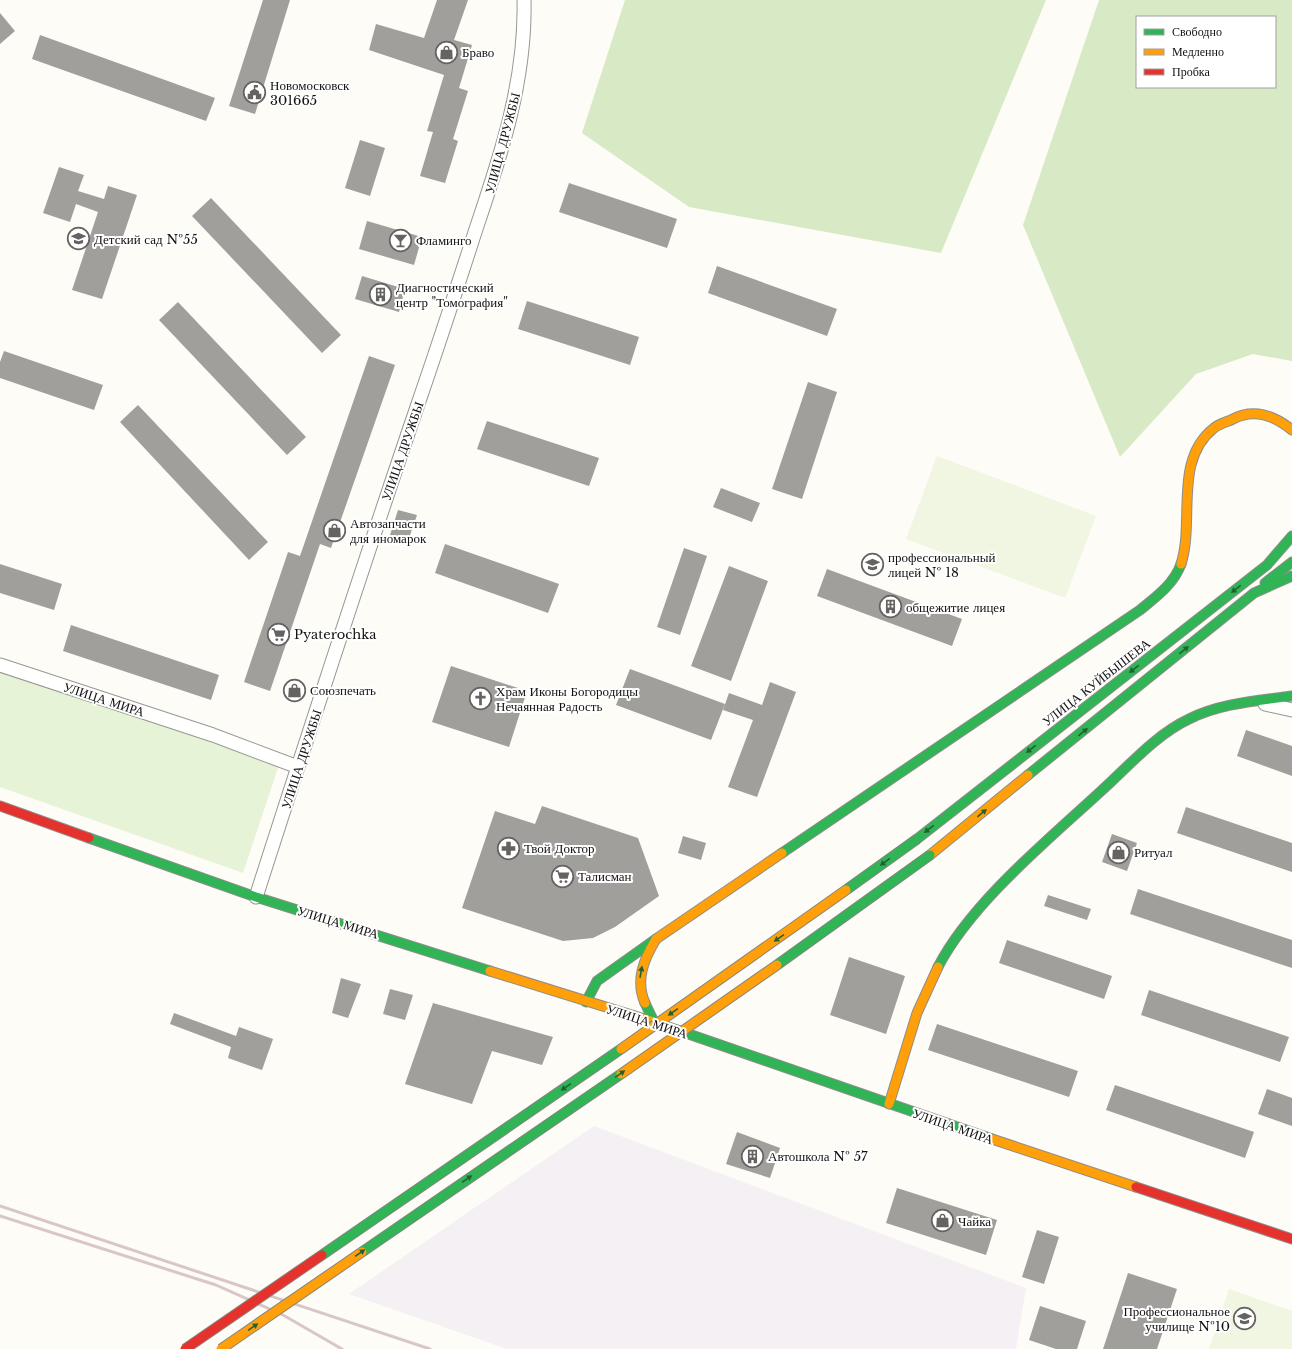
<svg xmlns="http://www.w3.org/2000/svg" width="1292" height="1349" viewBox="0 0 1292 1349" font-family="'Libre Baskerville',serif">
<style>
.industrial{fill:#f5f0f3}
.green{fill:#e7f3d7}
.forest{fill:#d8eac5;fill-rule:evenodd}
.pitch{fill:#f0f6e1}
.building{fill:#a19f9c}
.lines{fill:none;stroke-linecap:round;stroke-linejoin:round}
.street-casing{stroke:#979795;stroke-width:15}
.fast-casing{stroke:#8e8d8b;stroke-width:11}
.slow-casing{stroke:#8e8d8b;stroke-width:11}
.jam-casing{stroke:#8e8d8b;stroke-width:11}
.street{stroke:#fffffe;stroke-width:13}
.fast{stroke:#30b455;stroke-width:9}
.slow{stroke:#ff9f0a;stroke-width:9}
.jam{stroke:#e5322d;stroke-width:9}
.rail{stroke:#d9c6c7;stroke-width:3}
.fast-bridge-casing{stroke:#858482;stroke-width:11;stroke-linecap:butt}
.slow-bridge-casing{stroke:#858482;stroke-width:11;stroke-linecap:butt}
.jam-bridge-casing{stroke:#858482;stroke-width:11;stroke-linecap:butt}
.fast-bridge{stroke:#30b455;stroke-width:9}
.slow-bridge{stroke:#ff9f0a;stroke-width:9}
.jam-bridge{stroke:#e5322d;stroke-width:9}
.oneway{fill:#206233}
.labels{text-anchor:middle;stroke-width:4;stroke-linejoin:round;paint-order:stroke}
.poi-label{font-size:13px;fill:#111;stroke:#fff;text-anchor:start}
.street-label{font-size:13px;fill:#111;stroke:#fff}
</style>
<rect width="100%" height="100%" fill="#fdfcf7"/>
<path class="industrial" d="M594,1126L1026,1288L1016,1349H507L349,1294Z"/>
<path class="green" d="M0,672L279,765L243,873L0,787Z"/>
<path class="forest" d="M625,0H1046L941,253L689,207L582,133Z
M1099,0H1292V361L1253,354L1196,374L1120,457L1023,225ZM1137,17H1275V87H1137Z"/>
<path class="pitch" d="M937,456L1096,516L1065,598L906,539Z
M1229,1289L1292,1311V1349H1209Z"/>
<path class="building" d="M263,0H290L255,114L229,106Z
M437,0H468L454,40L472,45L459,88L468,91L453,139L458,141L445,183L420,176L433,132L427,131L444,75L369,50L376,24L424,38Z
M0,13L15,31L0,44Z
M40,35L215,98L206,121L32,59Z
M360,140L385,148L370,196L345,188Z
M59,167L84,175L78,191L104,199L108,186L137,195L102,299L72,290L98,212L76,204L70,222L43,213Z
M569,183L677,219L667,248L559,212Z
M211,198L341,335L322,353L192,216Z
M367,221L422,237L414,265L359,249Z
M717,266L837,309L827,336L708,293Z
M362,276L405,289L399,312L355,299Z
M527,301L639,337L630,365L518,329Z
M178,302L306,437L287,455L159,320Z
M4,351L103,385L94,410L0,378V362Z
M369,356L395,365L331,548L320,544L270,691L244,682L288,552L300,556Z
M808,382L837,392L802,499L772,489Z
M138,405L268,542L249,560L120,422Z
M487,421L599,458L589,486L477,449Z
M721,488L760,503L752,522L713,507Z
M398,510L417,515L408,541L390,535Z
M445,544L559,584L548,613L435,573Z
M684,548L707,556L680,635L657,627Z
M0,564L62,584L54,610L0,593Z
M729,566L768,581L731,681L691,666Z
M827,569L962,619L952,646L817,596Z
M71,625L219,675L211,700L63,651Z
M451,666L527,691L509,747L432,722Z
M630,669L725,704L711,740L616,705Z
M770,682L796,692L757,797L728,787L753,720L723,710L729,693L762,705Z
M1246,730L1292,746V776L1237,756Z
M542,806L638,838L659,896L615,927L593,938L563,941L462,908L495,811L535,824Z
M1186,807L1292,843V872L1177,833Z
M1112,834L1137,843L1127,871L1102,862Z
M683,836L706,843L701,860L678,853Z
M1138,889L1292,940V968L1130,914Z
M1048,895L1091,909L1087,920L1044,906Z
M1007,940L1112,976L1104,999L999,963Z
M849,957L905,976L886,1034L830,1015Z
M341,978L361,984L348,1018L332,1013Z
M390,989L413,995L405,1020L383,1014Z
M1149,990L1289,1037L1280,1062L1141,1015Z
M433,1003L553,1037L542,1065L492,1051L472,1104L405,1084Z
M174,1013L236,1036L239,1027L273,1039L262,1070L228,1058L231,1047L170,1024Z
M937,1024L1078,1071L1069,1097L928,1050Z
M1115,1085L1254,1132L1245,1158L1106,1110Z
M1267,1089L1292,1098V1126L1258,1114Z
M737,1132L780,1148L770,1178L726,1164Z
M897,1188L997,1220L986,1255L886,1223Z
M1037,1230L1059,1237L1044,1284L1022,1277Z
M1128,1273L1177,1289L1157,1349H1103Z
M1040,1306L1086,1321L1077,1349H1056L1029,1340Z"/>
<g class="lines">
<defs>
<path id="street" d="M0,665L213,735L298,767
M1265,704L1292,710
M256,897C309,732 362,568 418,404C438,346 457,288 476,229C501,155 526,80 524,0"/>
<path id="fast" d="M1265,583L1292,562
M1028,775L1254,593L1292,576
M89,838L256,897L490,971
M917,839L1267,565L1292,536
M782,853L1140,610C1156,597 1174,584 1181,564
M938,967C971,903 1048,840 1100,792C1128,767 1155,735 1189,719C1221,703 1257,701 1292,696
M586,1002L597,981L656,939
M645,1003L654,1022L992,1139"/>
<path id="slow" d="M1181,564C1195,521 1173,460 1214,428C1219,424 1227,422 1233,419C1254,408 1275,416 1292,430
M930,855L1028,775
M490,971L654,1022
M645,1003C635,980 644,959 656,939L782,853
M889,1104L917,1013L938,967
M992,1139L1136,1187"/>
<path id="jam" d="M0,806L89,838
M1136,1187L1292,1239"/>
</defs>
<use href="#street" class="street-casing"/>
<use href="#fast" class="fast-casing"/>
<use href="#slow" class="slow-casing"/>
<use href="#jam" class="jam-casing"/>
<use href="#street" class="street"/>
<use href="#fast" class="fast"/>
<use href="#slow" class="slow"/>
<use href="#jam" class="jam"/>
<path class="rail" d="M0,1206L430,1349
M0,1216L216,1285L283,1315L342,1349"/>
<defs>
<path id="fast-bridge" d="M846,890L917,839
M777,965L930,855
M362,1252L621,1074
M322,1255L621,1049"/>
<path id="slow-bridge" d="M621,1049L846,890
M621,1074L777,965
M221,1349L362,1252"/>
<path id="jam-bridge" d="M185,1349L322,1255"/>
</defs>
<use href="#fast-bridge" class="fast-bridge-casing"/>
<use href="#slow-bridge" class="slow-bridge-casing"/>
<use href="#jam-bridge" class="jam-bridge-casing"/>
<use href="#fast-bridge" class="fast-bridge"/>
<use href="#slow-bridge" class="slow-bridge"/>
<use href="#jam-bridge" class="jam-bridge"/>
</g>
<defs><path id="oneway-solid" d="M-6-.8H1V-3.2L6.5 0L1 3.2V.8H-6Z"/></defs>
<g class="oneway">
<use href="#oneway-solid" transform="translate(1236 589) rotate(142)"/>
<use href="#oneway-solid" transform="translate(1184 650) rotate(-39)"/>
<use href="#oneway-solid" transform="translate(1134 669) rotate(142)"/>
<use href="#oneway-solid" transform="translate(1083 732) rotate(-39)"/>
<use href="#oneway-solid" transform="translate(1031 749) rotate(142)"/>
<use href="#oneway-solid" transform="translate(982 813) rotate(-39)"/>
<use href="#oneway-solid" transform="translate(929 829) rotate(142)"/>
<use href="#oneway-solid" transform="translate(885 862) rotate(144)"/>
<use href="#oneway-solid" transform="translate(779 938) rotate(145)"/>
<use href="#oneway-solid" transform="translate(641 972) rotate(-80)"/>
<use href="#oneway-solid" transform="translate(673 1012) rotate(145)"/>
<use href="#oneway-solid" transform="translate(620 1074) rotate(-35)"/>
<use href="#oneway-solid" transform="translate(566 1087) rotate(146)"/>
<use href="#oneway-solid" transform="translate(467 1179) rotate(-34)"/>
<use href="#oneway-solid" transform="translate(360 1253) rotate(-35)"/>
<use href="#oneway-solid" transform="translate(253 1327) rotate(-35)"/>
</g>
<defs>
<symbol id="shop-ring" viewBox="-11 -11 22 22"><circle r="9.5" fill="#fff" stroke="#646362" stroke-width="1.5"/><path d="M-5-2.5h2.3a2.7 3.5 0 0 1 5.4 0H5L5.5 6h-11ZM-1.5-2.5h3a1.5 2.3 0 0 0-3 0Z" fill="#646362"/></symbol>
<symbol id="civic-ring" viewBox="-11 -11 22 22"><circle r="9.5" fill="#fff" stroke="#646362" stroke-width="1.5"/><path d="M-.6-6.5H3V-4.5H.6V-3L4-1V1h2V6H-6V1h2V-1L-.6-3ZM-1.2 2.5V6h2.4V2.5Z" fill="#646362"/></symbol>
<symbol id="school-ring" viewBox="-11 -11 22 22"><circle r="9.5" fill="#fff" stroke="#646362" stroke-width="1.5"/><path d="M0-5L7-2L0 1L-7-2ZM-4 1L0 2.5L4 1V4Q0 6-4 4Z" fill="#646362"/></symbol>
<symbol id="bar-ring" viewBox="-11 -11 22 22"><circle r="9.5" fill="#fff" stroke="#646362" stroke-width="1.5"/><path d="M-6-5H6L.8 .8V4.5H3.5V6h-7V4.5H-.8V.8Z" fill="#646362"/></symbol>
<symbol id="building-ring" viewBox="-11 -11 22 22"><circle r="9.5" fill="#fff" stroke="#646362" stroke-width="1.5"/><path d="M-4-6H4V6H1V3H-1V6H-4ZM-2.5-4.3h1.7v1.8h-1.7ZM.8-4.3h1.7v1.8H.8ZM-2.5-1h1.7V.8h-1.7ZM.8-1h1.7V.8H.8Z" fill="#646362"/></symbol>
<symbol id="university-ring" viewBox="-11 -11 22 22"><circle r="9.5" fill="#fff" stroke="#646362" stroke-width="1.5"/><path d="M0-5L7-2L0 1L-7-2ZM-4 1L0 2.5L4 1V4Q0 6-4 4Z" fill="#646362"/></symbol>
<symbol id="supermarket-ring" viewBox="-11 -11 22 22"><circle r="9.5" fill="#fff" stroke="#646362" stroke-width="1.5"/><path d="M-6-5.5h2.5l.6 2H6L4.5 2H-2.5L-4.4-4H-6ZM-1.5 3.2a1.3 1.3 0 1 0 .1 0ZM3 3.2a1.3 1.3 0 1 0 .1 0Z" fill="#646362"/></symbol>
<symbol id="church-ring" viewBox="-11 -11 22 22"><circle r="9.5" fill="#fff" stroke="#646362" stroke-width="1.5"/><path d="M-1.2-6h2.4v3.5h3.3v2.4h-3.3V6h-2.4V-.1h-3.3v-2.4h3.3Z" fill="#646362"/></symbol>
<symbol id="pharmacy-ring" viewBox="-11 -11 22 22"><circle r="9.5" fill="#fff" stroke="#646362" stroke-width="1.5"/><path d="M-2-6h4v4h4v4h-4v4h-4v-4h-4v-4h4Z" fill="#646362"/></symbol>
</defs>
<g fill-rule="evenodd">
<use href="#shop-ring" x="434" y="40" width="25" height="25"/>
<use href="#civic-ring" x="242" y="80" width="25" height="25"/>
<use href="#school-ring" x="66" y="226" width="25" height="25"/>
<use href="#bar-ring" x="388" y="228" width="25" height="25"/>
<use href="#building-ring" x="368" y="282" width="25" height="25"/>
<use href="#shop-ring" x="322" y="518" width="25" height="25"/>
<use href="#university-ring" x="860" y="552" width="25" height="25"/>
<use href="#building-ring" x="878" y="594" width="25" height="25"/>
<use href="#supermarket-ring" x="266" y="622" width="25" height="25"/>
<use href="#shop-ring" x="282" y="678" width="25" height="25"/>
<use href="#church-ring" x="468" y="686" width="25" height="25"/>
<use href="#pharmacy-ring" x="496" y="836" width="25" height="25"/>
<use href="#shop-ring" x="1106" y="840" width="25" height="25"/>
<use href="#supermarket-ring" x="550" y="864" width="25" height="25"/>
<use href="#building-ring" x="740" y="1144" width="25" height="25"/>
<use href="#shop-ring" x="930" y="1208" width="25" height="25"/>
<use href="#university-ring" x="1232" y="1306" width="25" height="25"/>
</g>
<g class="labels">
<g class="poi-label">
<text x="462" y="57">Браво</text>
<text x="270" y="90">Новомосковск<tspan x="270" dy="15">301665</tspan></text>
<text x="94" y="244">Детский сад №55</text>
<text x="416" y="245">Фламинго</text>
<text x="396" y="292">Диагностический<tspan x="396" dy="15">центр "Томография"</tspan></text>
<text x="350" y="528">Автозапчасти<tspan x="350" dy="15">для иномарок</tspan></text>
<text x="888" y="562">профессиональный<tspan x="888" dy="15">лицей № 18</tspan></text>
<text x="906" y="612">общежитие лицея</text>
<text x="294" y="639">Pyaterochka</text>
<text x="310" y="695">Союзпечать</text>
<text x="496" y="696">Храм Иконы Богородицы<tspan x="496" dy="15">Нечаянная Радость</tspan></text>
<text x="524" y="853">Твой Доктор</text>
<text x="1134" y="857">Ритуал</text>
<text x="578" y="881">Талисман</text>
<text x="768" y="1161">Автошкола № 57</text>
<text x="958" y="1226">Чайка</text>
<text x="1230" y="1316" text-anchor="end">Профессиональное<tspan x="1230" dy="15">училище №10</tspan></text>
</g>
<g class="street-label">
<text transform="translate(502 143) rotate(-75)" y="5">УЛИЦА ДРУЖБЫ</text>
<text transform="translate(402 451) rotate(-71)" y="5">УЛИЦА ДРУЖБЫ</text>
<text transform="translate(1096 682) rotate(-38)" y="5">УЛИЦА КУЙБЫШЕВА</text>
<text transform="translate(104 699) rotate(18)" y="5">УЛИЦА МИРА</text>
<text transform="translate(301 759) rotate(-72)" y="5">УЛИЦА ДРУЖБЫ</text>
<text transform="translate(338 922) rotate(17)" y="5">УЛИЦА МИРА</text>
<text transform="translate(647 1021) rotate(18)" y="5">УЛИЦА МИРА</text>
<text transform="translate(953 1126) rotate(19)" y="5">УЛИЦА МИРА</text>
</g>
</g>
<rect x="1136" y="16" width="140" height="72" fill="#ffffff" stroke="#a0a0a0"/>
<rect x="1144" y="29" width="20" height="6" fill="#30b455" stroke="#a0a0a0"/>
<text x="1172" y="36" font-size="12" fill="#111111">Свободно</text>
<rect x="1144" y="49" width="20" height="6" fill="#ff9f0a" stroke="#a0a0a0"/>
<text x="1172" y="56" font-size="12" fill="#111111">Медленно</text>
<rect x="1144" y="69" width="20" height="6" fill="#e5322d" stroke="#a0a0a0"/>
<text x="1172" y="76" font-size="12" fill="#111111">Пробка</text>
</svg>
